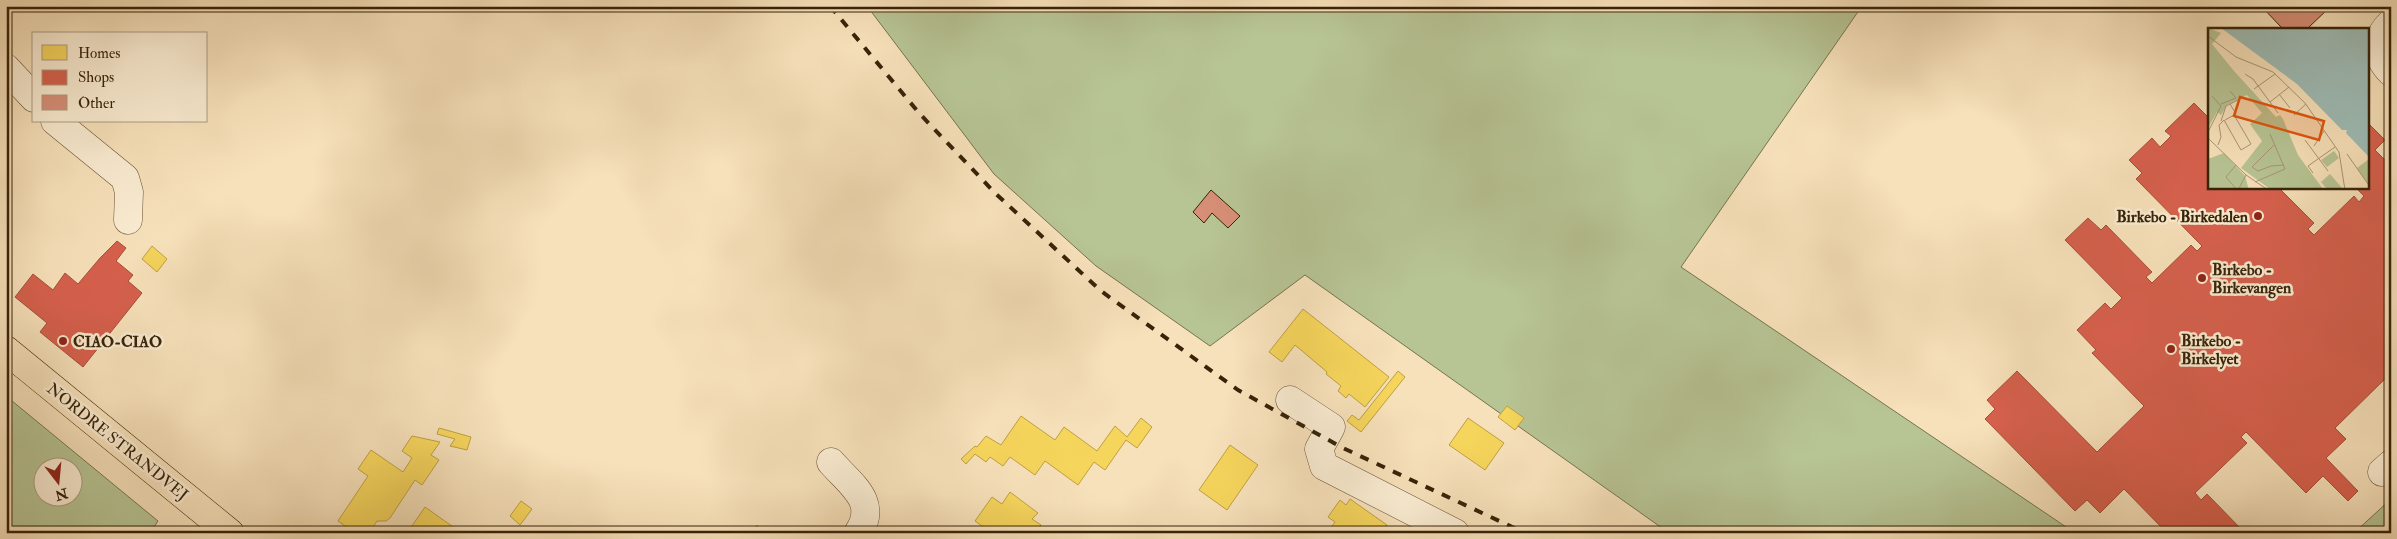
<svg xmlns="http://www.w3.org/2000/svg" width="2397" height="539" viewBox="0 0 2397 539" font-family="'IM FELL Double Pica',serif">
<style>
.green{fill:#b7c494;stroke:#77744e;fill-rule:evenodd}
.homes{fill:#f6d55c;stroke:#bda043}
.shops{fill:#d6604d;stroke:#a64e38}
.building{fill:#d78f77;stroke:#372308}
.lines{fill:none;stroke-linecap:round;stroke-linejoin:round}
.minor-casing{stroke:#675234;stroke-width:29}
.major-casing{stroke:#372308;stroke-width:29}
.minor{stroke:#faecd2;stroke-width:28}
.major{stroke:#f7e1ba;stroke-width:28}
.rail{stroke:#372308;stroke-width:4;stroke-dasharray:9 9;stroke-linecap:butt}
.poi-dot{fill:#8f2418;stroke:#faecd2;stroke-width:2}
.labels{text-anchor:middle;stroke-width:5;stroke-linejoin:round;paint-order:stroke}
.poi-label{font-size:16px;font-weight:bold;fill:#372308;stroke:#faecd2;text-anchor:start}
.street-label{font-size:16px;fill:#372308;stroke:#faecd2}
.inset-road{fill:none;stroke:#aa9573;stroke-width:1}
.view{fill:#df560c;fill-opacity:0.15;stroke:#df560c;stroke-width:2.5}
.inset-edge{fill:none;stroke:#372308;stroke-width:2.5}
</style>
<rect width="100%" height="100%" fill="#f7e1ba"/>
<filter id="stains"><feTurbulence type="fractalNoise" baseFrequency=".004" numOctaves="4"/><feColorMatrix values="0 0 0 0 .2 0 0 0 0 .09 0 0 0 0 .02 0 0 0 .5 -.17"/></filter>
<radialGradient id="worn" r=".72"><stop offset=".6" stop-color="#630" stop-opacity="0"/><stop offset="1" stop-color="#630" stop-opacity=".3"/></radialGradient>
<path class="green" d="M867,6H1862L1681,267L2075,533H1669L1305,275L1210,346L1096,266L994,174Z
M6,396L158,521L150,533H6ZM42,466H72V496H42Z
M2391,499V533H2354Z"/>
<path class="homes" d="M152,246L167,259L157,272L142,259Z
M1303,309L1389,377L1365,407L1349,394L1346,398L1338,391L1341,386L1326,374L1327,372L1295,345L1282,362L1269,352Z
M1398,371L1405,377L1361,432L1347,421L1352,415L1359,420Z
M1507,406L1524,418L1515,430L1498,417Z
M1021,416L1055,440L1064,427L1097,451L1115,426L1127,437L1141,418L1152,427L1137,448L1126,440L1105,470L1094,462L1078,485L1045,461L1035,475L1010,457L1003,466L990,457L986,462L975,454L966,464L961,459L975,446L977,447L986,436L1001,445Z
M1468,418L1504,443L1485,470L1449,445Z
M439,428L471,437L467,450L450,446L455,439L437,434Z
M412,436L440,442L431,455L439,460L422,485L415,480L390,518L386,521H377L369,533H355L338,521L368,476L358,469L371,450L403,472L412,458L402,451Z
M1230,445L1258,465L1227,510L1199,490Z
M1010,492L1038,513L1032,519L1041,525L1036,533H983L986,529L975,521L992,497L1002,504Z
M1350,499L1387,525L1382,533H1327L1335,522L1328,517L1340,500L1346,505Z
M521,501L532,509L520,525L510,516Z
M425,507L456,529L454,533H407Z
M757,525L765,533H751Z"/>
<path class="shops" d="M2194,103L2210,119V188H2279L2314,223L2308,229L2314,235L2354,196L2359,202L2364,196L2356,188H2368V123L2385,140L2375,150L2391,166V213L2387,216L2391,220V373L2335,428L2346,439L2326,458L2358,491L2348,501L2323,476L2306,493L2246,432L2241,437L2247,443L2195,493L2201,500L2207,494L2245,533H2167L2124,489L2100,513L2087,500L2075,511L1985,419L1995,409L1987,400L2017,371L2097,452L2144,406L2092,353L2096,350L2077,330L2105,303L2111,309L2122,298L2065,240L2088,218L2101,230L2106,225L2152,272L2146,277L2152,283L2191,245L2197,251L2202,246L2136,179L2142,173L2129,160L2152,138L2160,147L2171,136L2165,131Z
M117,241L126,248L116,261L133,275L128,281L142,293L83,367L40,332L47,323L15,297L33,274L53,290L65,273L78,284L100,258Z"/>
<path class="building" d="M2261,6H2331L2307,29H2283Z
M1211,190L1240,216L1228,228L1212,213L1204,223L1193,212Z"/>
<g class="lines">
<defs>
<path id="minor" d="M2391,23C2375,38 2375,56 2391,72
M6,68L34,98
M55,121L125,178L129,192L128,220
M1290,400L1331,427L1319,449L1324,466L1455,533
M831,462C851,485 879,502 858,533
M2382,472L2391,464"/>
<path id="major" d="M6,350L230,533"/>
</defs>
<use href="#minor" class="minor-casing"/>
<use href="#major" class="major-casing"/>
<use href="#minor" class="minor"/>
<use href="#major" class="major"/>
<path class="rail" d="M830,6L919,113L995,193L1101,291L1238,390L1343,448L1525,533"/>
</g>
<g class="poi-dot">
<circle cx="2258" cy="216" r="5"/>
<circle cx="2202" cy="278" r="5"/>
<circle cx="63" cy="341" r="5"/>
<circle cx="2171" cy="349" r="5"/>
</g>
<g class="labels">
<g class="poi-label">
<text x="2248" y="222" text-anchor="end">Birkebo - Birkedalen</text>
<text x="2212" y="275">Birkebo -<tspan x="2212" dy="18">Birkevangen</tspan></text>
<text x="2181" y="346">Birkebo -<tspan x="2181" dy="18">Birkelyet</tspan></text>
<text x="73" y="347">CIAO-CIAO</text>
</g>
<g class="street-label">
<text transform="translate(118 441) rotate(39)" y="6">NORDRE STRANDVEJ</text>
</g>
</g>
<g transform="translate(2208 28)">
<rect width="161" height="161" fill="#f7e1ba"/>
<path d="M0,0L13,5L4,16L26,43L68,89L72,87L75,91L90,127L115,161H62L33,140L54,113L42,96L54,85L39,67L19,77L13,87L9,84L0,100ZM126,123L131,130L119,139L113,132ZM16,125L37,148L41,162H0V131ZM161,131V157L149,140ZM122,146L134,160L133,162L119,161L113,154Z" fill="#b7c494"/>
<path d="M13,0H161V129L138,105L139,102H134L89,56Z" fill="#9ebcb6"/>
<path class="inset-road" d="M0,8L28,29L65,44L97,75L131,124L137,162M37,46L45,51L70,85M46,61L67,46M71,66L82,80M62,74L81,59M13,76L28,70L22,63M86,87L98,76M17,92L28,86L22,76M13,93L18,78L32,71M0,104L13,78L4,68M0,110L38,147L60,162M97,112L120,143M67,116L44,139L50,143L63,138L76,137M10,117L13,109L11,97L16,92L33,122L43,116L26,87M106,118L116,103M139,126L162,159M28,137L18,149L29,162M105,145L100,138L127,119M47,154L77,141L62,106M30,162L38,147"/>
<path class="view" d="M32,69L116,93L111,112L26,88Z"/>
<rect width="161" height="161" class="inset-edge"/>
</g>
<rect width="2397" height="539" fill="none" stroke="#f7e1ba" stroke-width="25"/>
<rect x="8" y="8" width="2382" height="524" fill="none" stroke="#372308" stroke-width="2.5"/>
<rect x="12" y="12" width="2372" height="514" fill="none" stroke="#372308"/>
<rect x="32" y="32" width="175" height="90" fill="#faecd2" stroke="#ac9c81"/>
<rect x="42" y="45" width="25" height="15" fill="#f6d55c" stroke="#ac9c81"/>
<text x="78" y="58" font-size="15" fill="#372308">Homes</text>
<rect x="42" y="70" width="25" height="15" fill="#d6604d" stroke="#ac9c81"/>
<text x="78" y="82" font-size="15" fill="#372308">Shops</text>
<rect x="42" y="95" width="25" height="15" fill="#d78f77" stroke="#ac9c81"/>
<text x="78" y="108" font-size="15" fill="#372308">Other</text>
<g transform="translate(58 482) rotate(164)"><circle r="24" fill="#faecd2" stroke="#ac9c81"/>
<path d="M0-4L9 19L0 12L-9 19Z" fill="#8f2418"/>
<text y="-8" font-size="14" font-weight="bold" text-anchor="middle" fill="#372308">N</text>
</g>
<rect width="100%" height="100%" filter="url(#stains)"/>
<rect width="100%" height="100%" fill="url(#worn)"/>
</svg>
